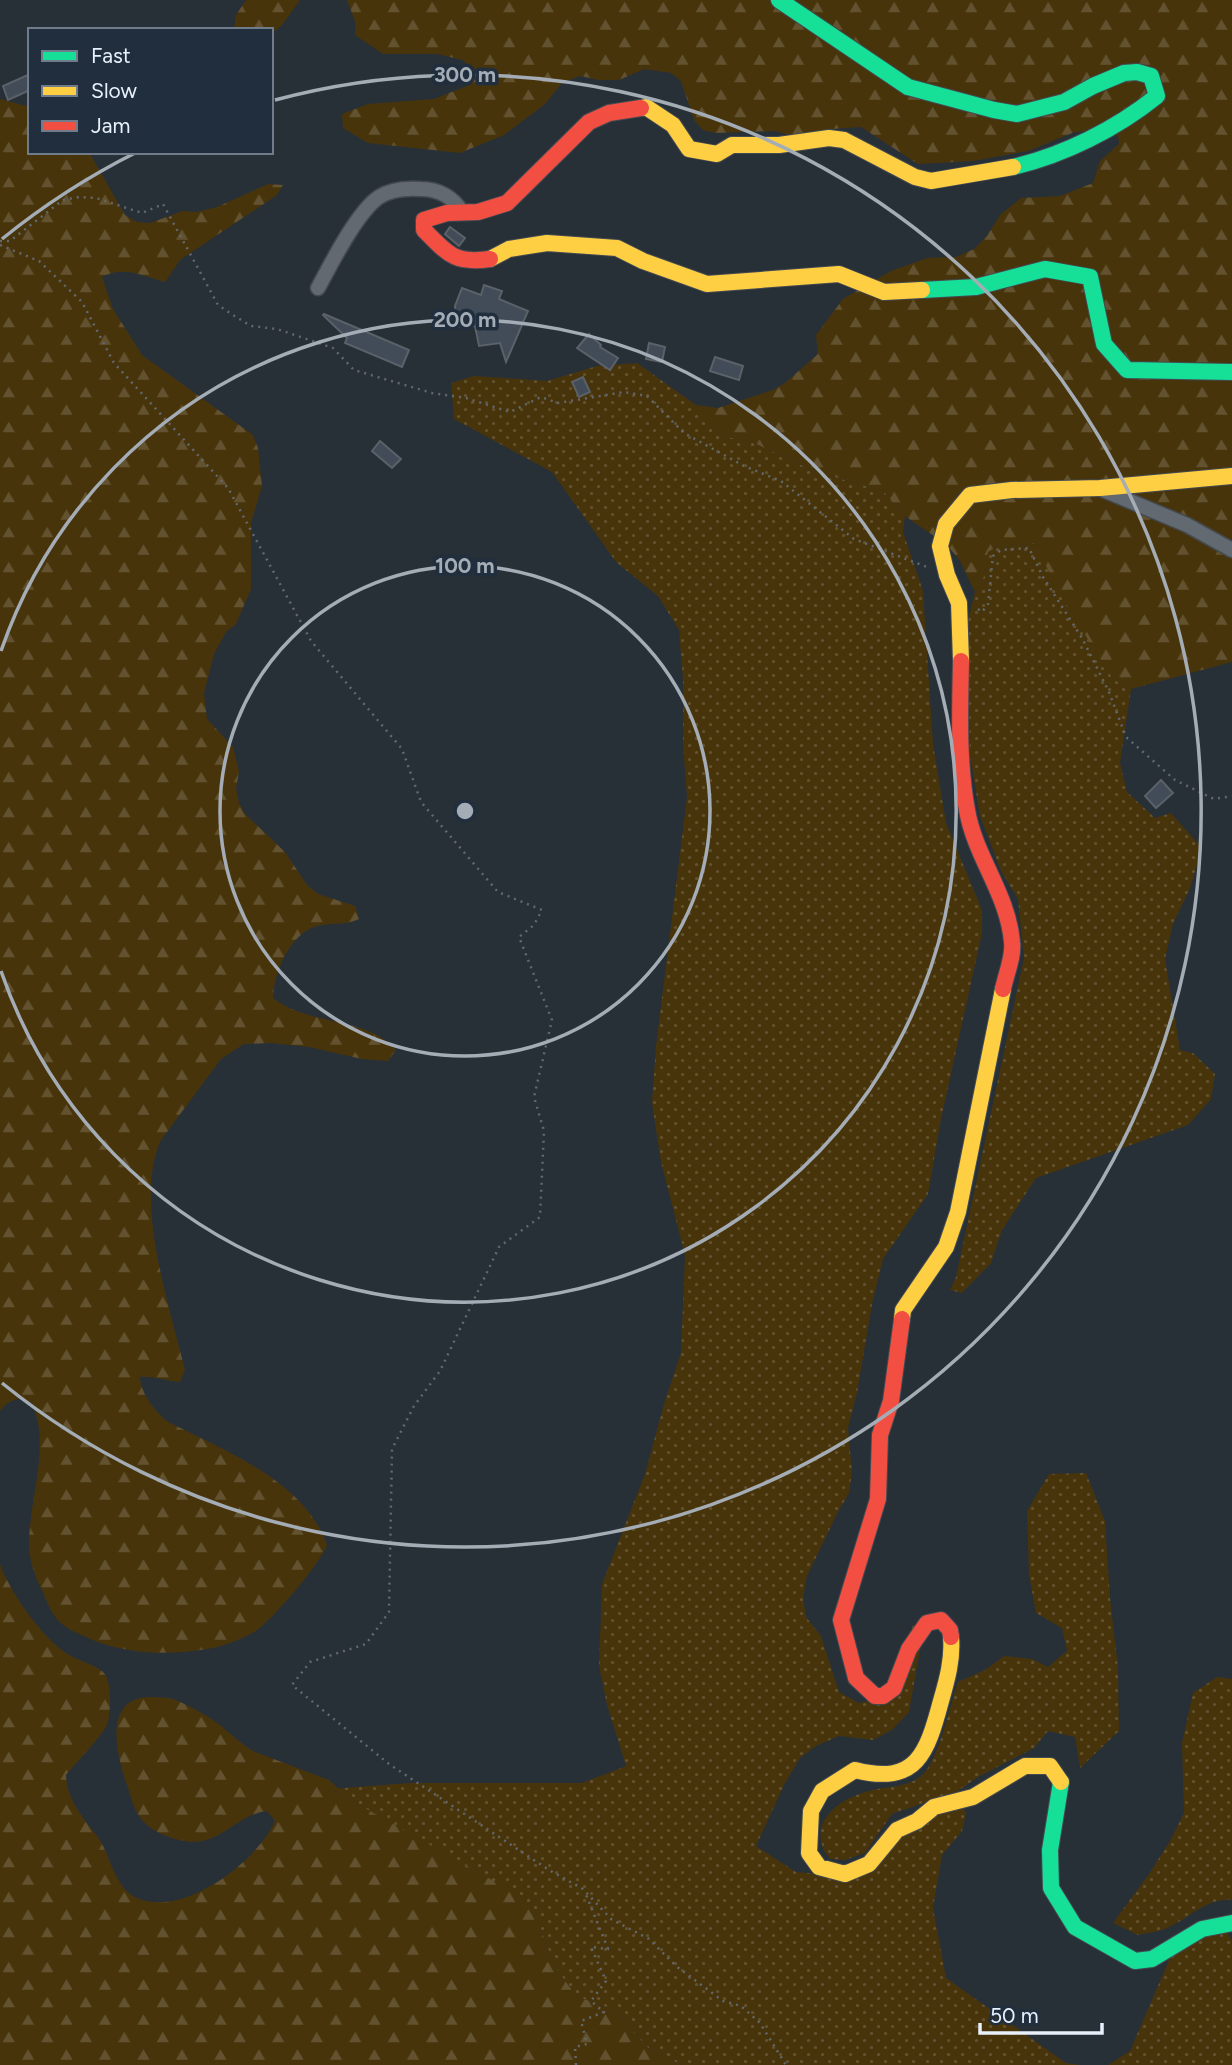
<svg xmlns="http://www.w3.org/2000/svg" width="1232" height="2065" viewBox="0 0 1232 2065" font-family="Figtree,sans-serif">
<style>
.grass{fill:url(#grass-dots)}
.forest{fill:url(#forest-firs)}
.building{fill:#414c58;stroke:#5a6168;stroke-width:2}
.lines{fill:none;stroke-linecap:round;stroke-linejoin:round}
.street-casing{stroke:#444a52;stroke-width:17}
.fast-casing{stroke:#444a52;stroke-width:18}
.slow-casing{stroke:#444a52;stroke-width:18}
.jam-casing{stroke:#444a52;stroke-width:18}
.path{stroke:#62686f;stroke-width:2.5;stroke-dasharray:2 5;stroke-linecap:butt}
.street{stroke:#626970;stroke-width:14}
.fast{stroke:#16e098;stroke-width:16}
.slow{stroke:#ffcf43;stroke-width:16}
.jam{stroke:#f24e42;stroke-width:16}
.ring{fill:none;stroke:#a4acb6;stroke-width:3.5}
.centre{fill:#a4acb6;stroke:#202e3e;stroke-width:3.5}
.ring-label{font-size:21px;text-anchor:middle;font-weight:bold;fill:#a4acb6;stroke:#202e3e;stroke-width:7;stroke-linejoin:round;paint-order:stroke}
</style>
<defs>
<pattern id="grass-dots" width="8" height="8" patternUnits="userSpaceOnUse" patternTransform="scale(1.75)"><rect width="8" height="8" fill="#48340b"/><path d="M2 2h.1M6 6h.1" fill="none" stroke="#62522f" stroke-width="1.8" stroke-linecap="round"/></pattern>
<pattern id="forest-firs" width="22" height="20" patternUnits="userSpaceOnUse" patternTransform="scale(1.75)"><rect width="22" height="20" fill="#48340b"/><path d="M5 1l3.5 6h-7zM16 11l3.5 6h-7z" fill="#62522f"/></pattern>
</defs>
<rect width="100%" height="100%" fill="#272f37"/>
<path class="grass" d="M637,363L696,405L700,418L721,436L750,441L814,471L883,491L905,516L903,532L923,591L933,744L946,823L982,910V933L941,1119L928,1194L883,1259L872,1304L857,1393L848,1428L852,1472L849,1493L838,1512L807,1576L803,1598L806,1617L821,1636L839,1692L859,1703L880,1699L913,1625L919,1627L921,1644L909,1712L892,1730L873,1740L839,1736L816,1746L800,1758L784,1785L756,1846L796,1872L834,1875L959,1799L966,1814L962,1831L942,1855L933,1908L946,1978L1066,2063L1080,2065H682L650,2050L612,2009L581,1998L571,1989L555,1967L533,1909L332,1789L410,1783H582L626,1766L607,1705L599,1666L602,1584L645,1474L664,1404L681,1353L685,1255L661,1162L652,1103L656,1046L687,797L683,744V680L679,630L658,596L616,562L552,472L454,419L451,383L474,376L547,381L597,366Z
M1035,543L1113,679L1131,689L1120,763L1127,792L1155,818L1171,813L1202,848L1190,888L1173,924L1165,959L1180,1050L1193,1053L1215,1074L1211,1099L1188,1125L1036,1178L1002,1230L991,1263L962,1293L950,1290L956,1277L1024,958L1018,899L1001,871L980,816L970,755L967,625L975,592L981,590L988,552L993,548Z
M1086,1473L1105,1521L1110,1598L1118,1668L1119,1731L1080,1768L1075,1737L1048,1731L1034,1748L978,1777L958,1791L892,1814L865,1853L845,1860L830,1859C827,1855 823,1850 822,1845C813,1816 845,1797 869,1791C886,1786 905,1788 920,1777C938,1764 950,1705 958,1682L985,1670L1004,1656L1032,1659L1048,1667L1067,1651L1062,1628L1036,1613L1029,1575L1027,1511L1049,1474Z
M1217,1677L1232,1679V1900C1207,1897 1187,1920 1165,1929C1157,1932 1146,1933 1138,1935L1113,1923L1149,1874L1170,1841L1184,1813L1182,1743L1193,1693Z
M1225,1928L1232,1941V2065H1108L1130,2051L1173,1951Z"/>
<path class="forest" d="M246,0H300L282,25L271,34V30L234,28L236,15Z
M347,0H1232V662L1131,689L1113,679L1060,595L1035,543L994,548L988,552L981,590L975,592L960,561L947,545L905,516L883,491L814,471L750,441L721,436L699,418L696,405L718,408L773,390L785,383L818,354L816,335L843,299L891,271L927,258L956,257L974,249L987,236L1000,215L1021,198L1060,196L1093,183L1100,161L1119,144L1118,136L1106,130L1075,132L1028,151L974,161L918,164L861,127L831,129L789,135L775,131L716,133L703,130L694,120L681,81L671,73L644,69L619,80H599L580,76L562,83L545,104L504,135L460,153L368,143L343,128L342,114L368,104L434,99L472,84V71L463,60L437,54H383L355,35V21Z
M0,99L30,107V152H89L125,215L137,222L150,223L183,211L196,212L217,207L268,184L283,185L277,195L180,260L165,282C144,276 122,265 102,277L113,309L142,355L253,435L258,448L262,486L251,523V589L236,624L226,632L214,654L204,693L207,719L233,747L239,771L236,789L239,803L245,814L285,852L307,885L318,894L355,906L359,919C346,925 336,923 322,925C291,929 274,972 273,998C308,1026 367,1016 396,1050L388,1061L362,1059L309,1047L271,1043L244,1044L221,1059L161,1140C133,1199 170,1308 185,1370L180,1382C166,1381 154,1376 140,1377C141,1394 154,1410 167,1421C223,1451 304,1479 327,1545C320,1564 274,1618 257,1630C245,1638 226,1645 213,1648C171,1656 127,1655 88,1638C77,1633 64,1628 56,1618C50,1610 46,1600 42,1590C35,1577 29,1560 29,1544C29,1498 51,1447 32,1403L20,1398L7,1403L0,1411Z
M0,1564C9,1591 42,1637 66,1653C76,1660 97,1665 104,1673C112,1682 111,1715 107,1725C101,1737 75,1764 66,1775C67,1799 82,1817 97,1836C111,1854 113,1887 137,1898C183,1918 257,1862 275,1821L267,1811C233,1815 220,1850 179,1840C166,1837 150,1830 142,1820C135,1812 132,1801 129,1791C118,1761 99,1696 152,1697C159,1698 167,1697 173,1699C189,1705 206,1715 220,1725C231,1734 241,1744 253,1751L329,1780L339,1789L333,1790L522,1897L533,1909L555,1967L571,1989L581,1998L612,2009L650,2050L682,2065H0Z"/>
<path class="building" d="M30,74V90L8,100L3,86Z
M450,227L465,238L459,246L445,234Z
M484,285L502,291L499,299L528,311L506,362L500,343L479,346L475,326L456,327L455,306L462,288L481,295Z
M324,314L409,350L402,367L345,343L347,338L323,315Z
M589,334L601,345L600,347L618,358L610,370L577,348Z
M649,343L665,347L662,362L646,359Z
M715,357L743,366L739,380L710,371Z
M583,377L590,392L579,397L572,382Z
M380,441L401,459L392,468L372,451Z
M1161,780L1173,793L1156,808L1145,796Z"/>
<g class="lines">
<defs>
<path id="street" d="M318,288C331,264 357,212 379,197C391,189 407,188 421,189C438,189 453,197 462,212
M1101,489L1187,525L1232,550"/>
<path id="fast" d="M779,0L908,87L994,110L1017,114L1064,102L1093,86L1124,73L1137,72L1151,76L1157,96C1116,129 1064,155 1013,167
M922,290L976,287L1045,269L1090,277L1104,344L1127,370L1232,372
M1061,1782L1050,1850L1051,1888L1075,1927L1135,1961L1152,1959L1202,1929L1232,1923"/>
<path id="slow" d="M641,108L646,107L673,125L689,149L717,154L732,145H779L829,138L844,140L915,177L931,181L1013,167
M490,259L509,249L547,243L617,248L643,261L707,284L839,274L884,292L922,290
M961,661L959,603L947,575L940,546L946,524L970,495L1012,490L1100,488L1232,476
M902,1319L903,1310L946,1247L958,1212L1003,989
M951,1637C953,1659 947,1680 941,1701C927,1753 917,1786 855,1770L822,1791L811,1811L809,1853L819,1867L845,1874L869,1864L897,1830L917,1821L934,1807L973,1797L1025,1766H1050L1061,1782"/>
<path id="jam" d="M490,259C454,264 448,254 424,230V220L447,213L478,212L507,203L589,122L609,113L641,108
M961,661C960,711 958,761 967,810C975,857 1008,894 1012,942C1014,956 1006,974 1003,989
M902,1319L891,1401L880,1435L878,1499L841,1620L856,1678L875,1696H883L894,1688L909,1649L927,1623L941,1620L950,1630L951,1637"/>
</defs>
<use href="#street" class="street-casing"/>
<use href="#fast" class="fast-casing"/>
<use href="#slow" class="slow-casing"/>
<use href="#jam" class="jam-casing"/>
<path class="path" d="M0,241H10L63,200L79,197L96,198L142,213L163,204L218,305L233,315L251,326L277,329L333,348L354,370L432,393L466,398L510,412L541,397L558,403L624,392L647,396L684,433L744,466L781,481L854,539L927,567
M0,245L39,261L82,302L114,363L228,488L311,641L402,749L421,802L498,892L542,910L534,925L519,937L552,1020L534,1097L544,1131L540,1217L499,1247L440,1371L414,1406L392,1449L389,1612L366,1644L310,1662L292,1685L389,1764L549,1870L583,1889L611,1919L649,1939L676,1966L723,2001L741,2006L760,2023L786,2065
M978,609L982,612L988,604L993,556L1001,550L1029,548L1043,577L1082,638L1109,692L1126,737L1175,780L1214,799L1232,796
M576,2065L575,2047L587,2044L581,2021L604,2012L591,2001L606,1981L591,1947L608,1949L585,1892"/>
<use href="#street" class="street"/>
<use href="#fast" class="fast"/>
<use href="#slow" class="slow"/>
<use href="#jam" class="jam"/>
</g>
<g class="ring">
<circle cx="465" cy="811" r="245"/>
<path d="M1 651A491 491 0 1 1 1 971"/>
<path d="M2 239A736 736 0 0 1 137 152M275 100A736 736 0 1 1 2 1383"/>
</g>
<circle cx="465" cy="811" r="10" class="centre"/>
<g class="ring-label">
<text x="465" y="82">300 m</text>
<text x="465" y="327">200 m</text>
<text x="465" y="573">100 m</text>
</g>
<rect x="28" y="28" width="245" height="126" fill="#202e3e" stroke="#707c8a" stroke-width="2"/>
<rect x="42" y="51" width="35" height="10" fill="#16e098" stroke="#707c8a" stroke-width="2"/>
<text x="91" y="63" font-size="21" fill="#e7f0fb">Fast</text>
<rect x="42" y="86" width="35" height="10" fill="#ffcf43" stroke="#707c8a" stroke-width="2"/>
<text x="91" y="98" font-size="21" fill="#e7f0fb">Slow</text>
<rect x="42" y="121" width="35" height="10" fill="#f24e42" stroke="#707c8a" stroke-width="2"/>
<text x="91" y="133" font-size="21" fill="#e7f0fb">Jam</text>
<path d="M980 2023v10h122v-10" fill="none" stroke="#e7f0fb" stroke-width="3.5"/>
<text x="990" y="2023" font-size="21" fill="#e7f0fb" stroke="#202e3e" stroke-width="5" paint-order="stroke">50 m</text>
</svg>
